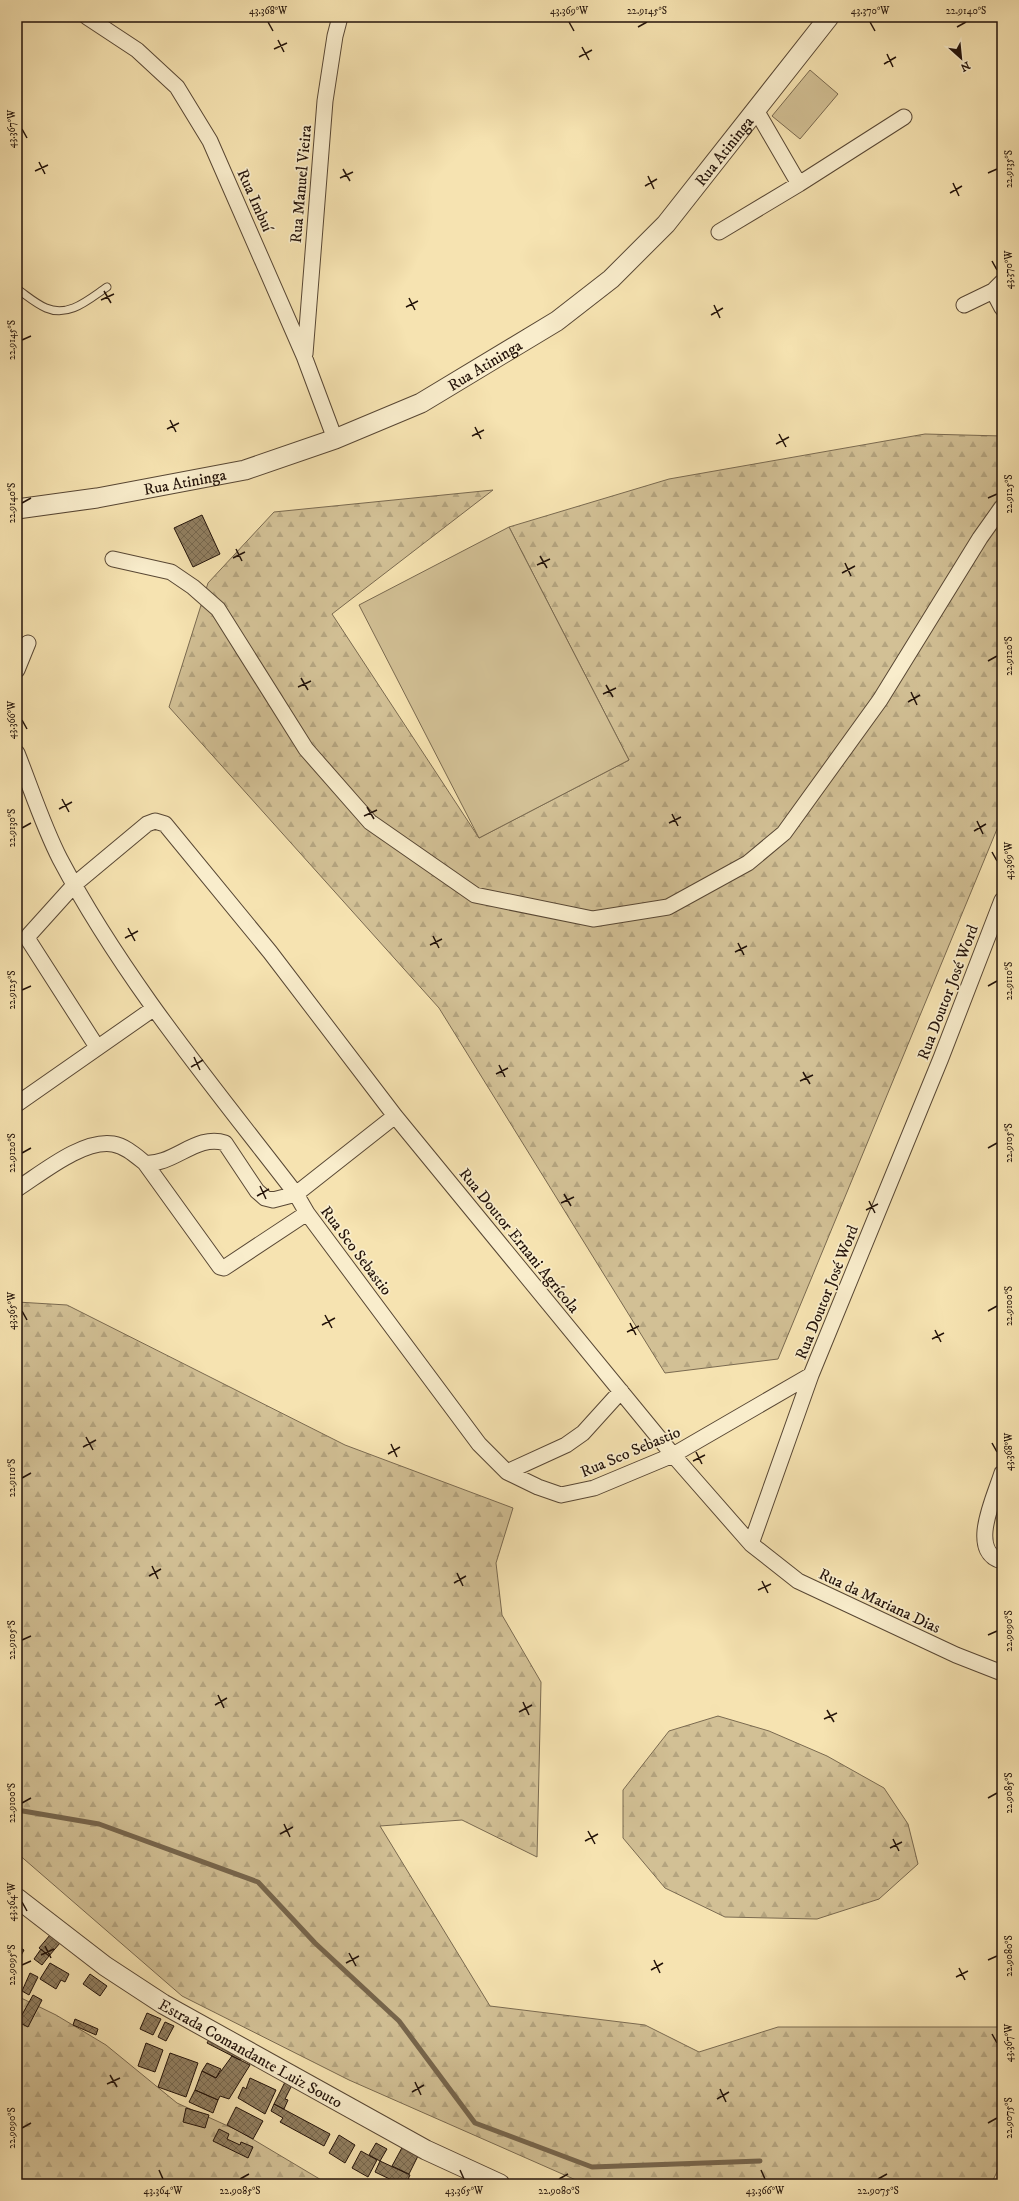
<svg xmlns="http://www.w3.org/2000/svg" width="1019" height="2201" viewBox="0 0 1019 2201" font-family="'IM FELL DW Pica',serif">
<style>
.forest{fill:url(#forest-firs);stroke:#7a6a50}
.park{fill:#d2c095;stroke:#7a6a50}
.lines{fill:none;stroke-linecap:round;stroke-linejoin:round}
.stream{stroke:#76654c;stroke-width:5}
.building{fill:url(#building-cross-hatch);stroke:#23130a}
.service-casing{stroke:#584734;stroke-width:9}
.minor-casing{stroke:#584734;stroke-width:17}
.tertiary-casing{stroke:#584734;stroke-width:21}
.service{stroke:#f9edcc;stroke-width:7}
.minor{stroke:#f9edcc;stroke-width:15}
.tertiary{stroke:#f9edcc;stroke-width:19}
.ticks{fill:none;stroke:#23130a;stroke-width:1.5}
.labels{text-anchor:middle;stroke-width:3.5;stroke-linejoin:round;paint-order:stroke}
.street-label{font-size:16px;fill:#23130a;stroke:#f9edcc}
.neatline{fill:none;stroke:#23130a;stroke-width:1.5}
.ticks-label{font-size:10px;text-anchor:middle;fill:#23130a}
</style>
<defs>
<pattern id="forest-firs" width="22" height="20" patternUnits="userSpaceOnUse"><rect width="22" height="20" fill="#d2c095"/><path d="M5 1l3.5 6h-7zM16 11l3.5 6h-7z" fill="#b4a47f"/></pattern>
<pattern id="building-cross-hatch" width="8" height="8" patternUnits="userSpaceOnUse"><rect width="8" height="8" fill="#917f61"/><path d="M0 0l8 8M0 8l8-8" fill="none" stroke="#76674e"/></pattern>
</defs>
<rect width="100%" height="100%" fill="#f6e3b1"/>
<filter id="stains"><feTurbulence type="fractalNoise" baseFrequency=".005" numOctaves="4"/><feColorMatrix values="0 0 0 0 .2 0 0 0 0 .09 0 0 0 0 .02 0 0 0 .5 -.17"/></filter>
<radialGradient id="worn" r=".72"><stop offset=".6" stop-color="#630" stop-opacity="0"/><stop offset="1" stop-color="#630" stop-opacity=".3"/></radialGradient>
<path class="forest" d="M925,434L1002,436V817L778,1359L665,1373L439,1008L169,707L208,583L274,512L493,490L332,614L479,838L629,760L509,527L669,479Z
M17,1302L67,1305L345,1445L513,1508L496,1563L502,1615L541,1682L537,1857L462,1820L380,1826L490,2006L645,2025L699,2052L778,2027H1002V2162L991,2184H585L349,2080L182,1996L17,1853Z
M718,1716L769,1731L827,1756L884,1788L908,1824L918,1864L879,1899L817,1919L725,1917L665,1888L623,1838V1790L669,1731Z
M17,1996L56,2015L106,2045L177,2103L239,2131L328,2184H17Z"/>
<path class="park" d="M810,70L838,94L800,139L772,116Z
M509,527L629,760L479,838L359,605Z"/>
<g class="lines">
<path class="stream" d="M17,1810L99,1824L258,1882L315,1943L399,2021L475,2123L592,2167L760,2161"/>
</g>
<path class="building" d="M202,515L220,554L193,567L174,528Z
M50,1935L60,1943L49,1956L39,1948Z
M17,1946L24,1950L17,1963Z
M41,1949L49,1956L42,1965L34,1959Z
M50,1963L69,1974L65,1982L61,1980L56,1989L40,1979Z
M30,1973L38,1977L29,1995L22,1991Z
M90,1974L107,1986L100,1996L83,1984Z
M33,1995L42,2000L28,2027L18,2022Z
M147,2013L161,2019L153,2035L140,2029Z
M75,2019L98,2029L96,2035L73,2025Z
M165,2022L174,2026L166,2041L158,2037Z
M211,2036L244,2052L240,2060L207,2043Z
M146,2043L163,2050L155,2072L138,2066Z
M170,2053L198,2063L186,2097L158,2087Z
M232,2056L250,2065L229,2099L220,2096L218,2100L195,2090L202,2071L216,2078Z
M207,2063L221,2069L216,2078L202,2071Z
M250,2078L276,2090L265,2114L238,2098L243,2087L246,2089Z
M287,2078L294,2081L285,2099L288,2100L284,2109L274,2104Z
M195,2090L218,2100L213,2113L189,2102Z
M274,2104L330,2134L324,2146L280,2122L283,2118L271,2111Z
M236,2107L263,2121L253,2139L227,2125Z
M186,2108L209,2115L205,2128L183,2122Z
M219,2129L229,2134L227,2139L240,2145L241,2142L253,2147L248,2158L213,2141Z
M339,2135L355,2145L345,2163L329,2153Z
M376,2143L387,2149L380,2161L369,2155Z
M404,2144L420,2152L409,2174L392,2166Z
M361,2151L377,2160L368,2177L352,2168Z
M380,2161L410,2175L406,2184H400L375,2172Z"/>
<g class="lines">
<defs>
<path id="service" d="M17,289C26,295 36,304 46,308C69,318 89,299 107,287"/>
<path id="minor" d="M87,17L137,50L177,87L210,141L304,356L335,439
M756,110L799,184L904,117
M719,232L799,184
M993,291L1002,308
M964,305L993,291L1002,282
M305,354L325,101L335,36L340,17
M113,559L171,572L193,587L218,609L306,749L370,822L475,895L593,919L668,907L748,863L784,833L880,700L980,538L1002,507
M17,670L28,643
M17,753C31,788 43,826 60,859C124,980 213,1086 296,1194L307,1213L479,1444L507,1472L538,1487L561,1495L594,1488L673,1455L811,1375
M97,1047L29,941V935L75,884L147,824L155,821L165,824L270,952L395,1116L673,1455L751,1544L798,1581L956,1655L1002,1673
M17,1104L153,1009
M145,1163C173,1166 197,1133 225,1143L257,1191L265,1198L273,1200L296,1194L395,1116
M17,1189C42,1173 83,1139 113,1144C125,1146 135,1155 145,1163L220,1267L224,1268L307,1213
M507,1472L566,1445L583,1433L621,1391
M1002,1473C995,1496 967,1552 1002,1561
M751,1544L811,1375L941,1058L1002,900"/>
<g id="tertiary">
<path id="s1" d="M17,509L97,498L245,470L335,439L421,403L557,321L611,279L666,224L829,17"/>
<path id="s2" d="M17,1898L105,1966L163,2004L426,2150L500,2184"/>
</g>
</defs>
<use href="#service" class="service-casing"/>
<use href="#minor" class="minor-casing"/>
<use href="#tertiary" class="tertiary-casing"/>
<use href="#service" class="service"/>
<use href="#minor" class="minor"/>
<use href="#tertiary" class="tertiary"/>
</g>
<path class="ticks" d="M268,22L273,31M569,22L574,31M870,22L875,31M638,27L647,22M957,27L966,22M278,40L284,52M582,47L589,60M274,49L287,43M887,54L893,67M579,57L592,50M884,64L896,57M22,129L27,138M39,162L45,174M343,169L350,181M35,171L48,165M988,173L997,169M648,176L654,189M340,178L353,172M953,183L959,196M645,186L657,179M950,193L962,186M992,261L997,270M104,291L111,303M409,298L415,310M101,300L114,294M714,305L720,318M406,307L418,301M711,315L723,308M22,340L31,336M170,420L176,432M475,427L481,439M167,429L179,423M779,434L786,447M472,436L484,430M776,444L789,437M988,498L997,494M22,503L31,498M236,549L242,561M540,556L547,568M233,558L245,552M845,563L851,576M537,565L550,559M842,573L855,566M988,661L997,656M301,678L308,690M606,685L613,697M298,687L311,681M911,692L917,705M603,694L616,688M908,702L920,695M22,720L27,729M62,799L69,812M367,807L374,819M59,809L72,802M672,814L678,826M364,816L377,810M977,821L983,834M669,823L681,817M22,828L31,823M974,831L986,824M992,852L997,861M128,928L135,941M433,936L439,948M125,938L138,931M738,943L744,955M430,945L442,939M735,952L747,946M988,986L997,981M22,990L31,986M194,1057L200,1070M499,1065L505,1077M191,1067L203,1060M803,1072L810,1084M496,1074L508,1068M800,1081L813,1075M988,1148L997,1143M22,1153L31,1148M260,1186L266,1199M564,1194L571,1206M257,1196L269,1189M869,1201L875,1213M561,1203L574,1197M866,1210L878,1204M22,1311L27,1320M988,1311L997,1306M325,1315L332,1328M630,1323L636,1335M322,1325L335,1318M935,1330L941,1342M627,1332L639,1326M932,1339L944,1333M86,1437L93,1450M992,1443L997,1452M391,1444L397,1457M83,1447L96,1440M696,1452L702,1464M388,1454L400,1447M693,1461L705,1455M22,1478L31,1473M152,1566L158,1579M457,1573L463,1586M149,1576L161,1569M762,1581L768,1593M454,1583L466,1576M758,1590L771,1584M988,1635L997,1631M22,1640L31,1636M218,1695L224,1708M523,1702L529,1715M215,1705L227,1698M827,1710L834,1722M519,1712L532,1705M824,1719L837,1713M988,1798L997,1793M22,1803L31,1798M284,1824L290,1837M588,1831L595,1844M280,1834L293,1827M893,1839L899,1851M585,1841L598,1834M890,1848L902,1842M22,1902L27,1911M45,1946L51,1958M349,1953L356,1966M41,1955L54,1949M654,1960L660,1973M988,1960L997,1956M346,1963L359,1956M22,1965L31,1961M959,1968L965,1980M651,1970L663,1963M956,1977L968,1971M992,2034L997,2043M110,2075L117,2087M415,2082L421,2095M107,2084L120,2078M720,2089L726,2102M412,2092L424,2085M717,2099L729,2092M988,2123L997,2118M22,2128L31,2123M159,2170L163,2179M460,2170L464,2179M761,2170L765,2179M240,2179L249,2174M559,2179L568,2174M878,2179L887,2174"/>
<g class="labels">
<g class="street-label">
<text dy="6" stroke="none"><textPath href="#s1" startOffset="818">Rua Atininga</textPath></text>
<text transform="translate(300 184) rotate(-85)" y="6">Rua Manuel Vieira</text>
<text transform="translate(256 200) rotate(66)" y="6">Rua Imbuí</text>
<text dy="6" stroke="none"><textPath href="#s1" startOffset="494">Rua Atininga</textPath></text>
<text dy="6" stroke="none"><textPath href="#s1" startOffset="170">Rua Atininga</textPath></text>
<text transform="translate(947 992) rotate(-69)" y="6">Rua Doutor José Word</text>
<text transform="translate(520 1240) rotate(51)" y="6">Rua Doutor Ernani Agrícola</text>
<text transform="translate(357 1250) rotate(53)" y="6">Rua Sco Sebastio</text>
<text transform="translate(826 1292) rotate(-68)" y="6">Rua Doutor José Word</text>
<text transform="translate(630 1451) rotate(-23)" y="6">Rua Sco Sebastio</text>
<text transform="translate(880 1600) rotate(25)" y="6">Rua da Mariana Dias</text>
<text dy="6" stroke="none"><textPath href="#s2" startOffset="281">Estrada Comandante Luiz Souto</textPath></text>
</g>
</g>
<rect width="1019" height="2201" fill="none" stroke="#f6e3b1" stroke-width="44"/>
<g transform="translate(961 58) rotate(153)" stroke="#f9edcc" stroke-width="3" paint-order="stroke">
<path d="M0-3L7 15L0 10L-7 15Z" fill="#23130a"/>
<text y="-6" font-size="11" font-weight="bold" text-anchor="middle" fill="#23130a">N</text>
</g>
<rect x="22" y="22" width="975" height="2157" class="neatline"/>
<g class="ticks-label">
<text x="268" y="14">43.368°W</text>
<text x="569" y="14">43.369°W</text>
<text x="647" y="14">22.9145°S</text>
<text x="870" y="14">43.370°W</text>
<text x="966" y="14">22.9140°S</text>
<text transform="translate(11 129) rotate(-90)" y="4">43.367°W</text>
<text transform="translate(1008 169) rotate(-90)" y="4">22.9135°S</text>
<text transform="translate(1008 270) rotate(-90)" y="4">43.370°W</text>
<text transform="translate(11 340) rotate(-90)" y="4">22.9145°S</text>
<text transform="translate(1008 494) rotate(-90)" y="4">22.9125°S</text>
<text transform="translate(11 503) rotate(-90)" y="4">22.9140°S</text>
<text transform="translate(1008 656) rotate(-90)" y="4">22.9120°S</text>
<text transform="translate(11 720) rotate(-90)" y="4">43.366°W</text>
<text transform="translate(11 828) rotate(-90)" y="4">22.9130°S</text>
<text transform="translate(1008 861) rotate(-90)" y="4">43.369°W</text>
<text transform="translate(1008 981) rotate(-90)" y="4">22.9110°S</text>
<text transform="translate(11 990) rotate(-90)" y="4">22.9125°S</text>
<text transform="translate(1008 1143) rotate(-90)" y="4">22.9105°S</text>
<text transform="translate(11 1153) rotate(-90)" y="4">22.9120°S</text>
<text transform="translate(1008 1306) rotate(-90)" y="4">22.9100°S</text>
<text transform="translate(11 1311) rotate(-90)" y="4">43.365°W</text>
<text transform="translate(1008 1452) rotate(-90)" y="4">43.368°W</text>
<text transform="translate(11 1478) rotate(-90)" y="4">22.9110°S</text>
<text transform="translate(1008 1631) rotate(-90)" y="4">22.9090°S</text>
<text transform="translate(11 1640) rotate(-90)" y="4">22.9105°S</text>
<text transform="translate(1008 1793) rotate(-90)" y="4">22.9085°S</text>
<text transform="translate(11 1803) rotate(-90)" y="4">22.9100°S</text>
<text transform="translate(11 1902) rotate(-90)" y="4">43.364°W</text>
<text transform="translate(1008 1956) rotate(-90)" y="4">22.9080°S</text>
<text transform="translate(11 1965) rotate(-90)" y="4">22.9095°S</text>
<text transform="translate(1008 2043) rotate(-90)" y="4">43.367°W</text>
<text transform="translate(1008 2118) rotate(-90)" y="4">22.9075°S</text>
<text transform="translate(11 2128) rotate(-90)" y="4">22.9090°S</text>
<text x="163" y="2194">43.364°W</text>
<text x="240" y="2194">22.9085°S</text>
<text x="464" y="2194">43.365°W</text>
<text x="559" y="2194">22.9080°S</text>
<text x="765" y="2194">43.366°W</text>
<text x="878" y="2194">22.9075°S</text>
</g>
<rect width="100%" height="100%" filter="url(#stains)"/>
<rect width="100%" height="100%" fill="url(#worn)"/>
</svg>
